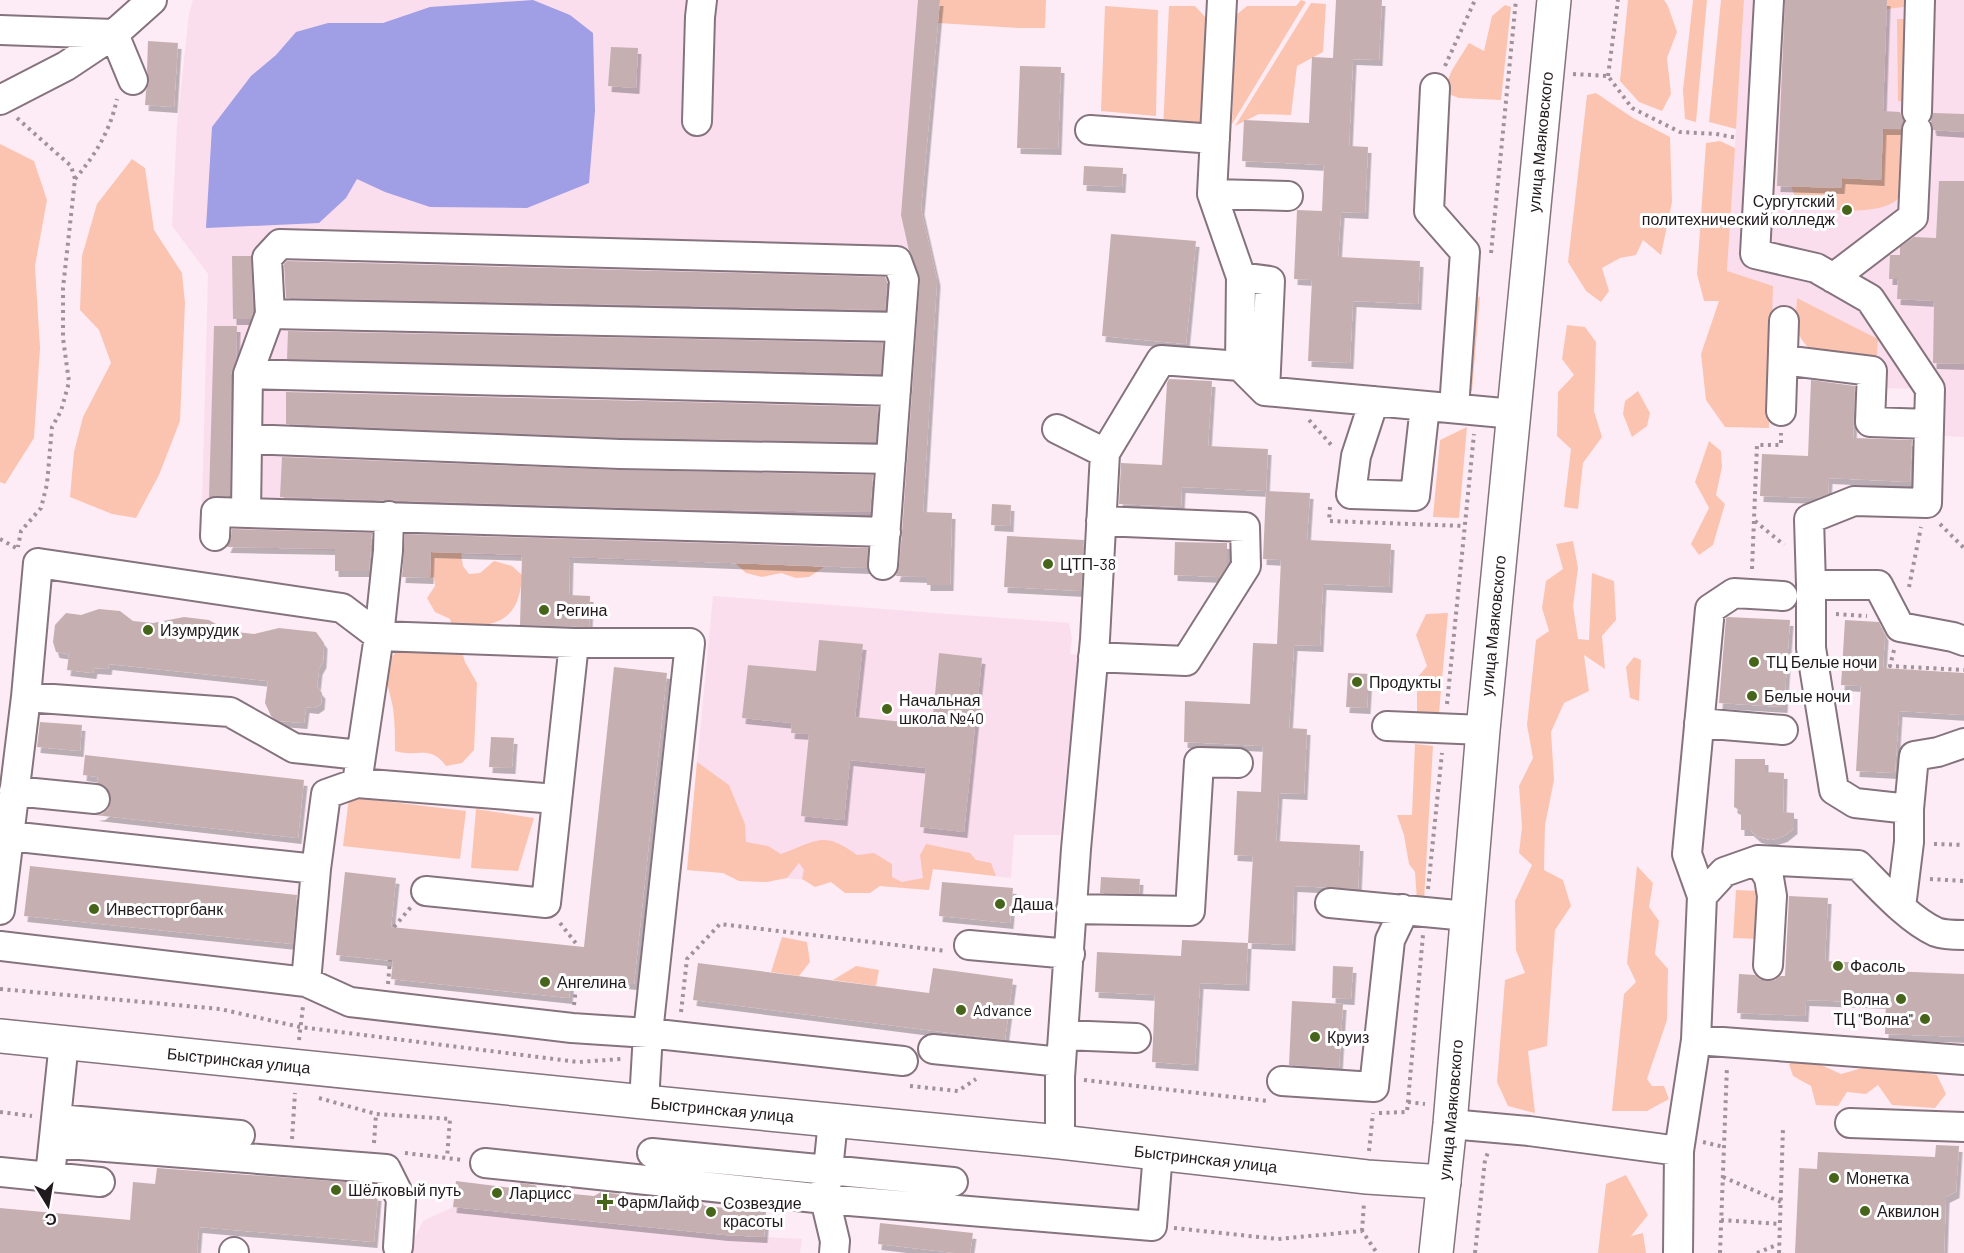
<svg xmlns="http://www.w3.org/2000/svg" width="1964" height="1253" viewBox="0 0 1964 1253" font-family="Barlow,sans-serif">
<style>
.built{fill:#fadeed}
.green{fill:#fbc4b0}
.water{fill:#a09ee5}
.building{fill:#c6afb1;filter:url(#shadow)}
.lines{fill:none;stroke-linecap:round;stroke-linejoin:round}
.minor-casing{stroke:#85737d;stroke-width:32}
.major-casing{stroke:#85737d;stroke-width:36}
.path{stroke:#9f9299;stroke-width:4;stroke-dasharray:3 4.5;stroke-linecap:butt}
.minor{stroke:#fff;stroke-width:28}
.major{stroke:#fff;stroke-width:33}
.poi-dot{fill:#46651a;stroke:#fff;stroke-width:2}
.labels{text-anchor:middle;stroke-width:6;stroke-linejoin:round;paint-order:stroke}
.street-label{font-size:16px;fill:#20191d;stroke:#fff}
.poi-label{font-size:16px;fill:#20191d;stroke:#fff;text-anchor:start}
</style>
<defs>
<filter id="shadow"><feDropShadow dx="3.5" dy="6" stdDeviation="0" flood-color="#0004"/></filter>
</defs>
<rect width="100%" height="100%" fill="#fdecf5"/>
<path class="built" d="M193,0H940L921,209L937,280L919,577L896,576L869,568L227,547L201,544L208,274L172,226L177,125L189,14Z
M1744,0H1964V437L1945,436L1930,389L1876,388L1878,339L1797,298L1795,322H1771L1727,271Z
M713,596L1069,623L1072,638L1070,654L1078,655L1060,835H1014L1011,878L933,869L929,890L687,870Z
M453,1207L725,1235L802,1239L800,1253H403L408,1251L423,1221Z"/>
<path class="green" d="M940,0H1046L1045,28H1020L938,23Z
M1301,0L1306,2L1232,124L1235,16L1247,6H1296Z
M1628,0H1664L1668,6L1677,32L1667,58L1671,94L1662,111L1639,102L1620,81Z
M1693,0H1707L1696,122L1685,119L1683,90Z
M1721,0H1744L1736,129L1709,122Z
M1887,0H1912V6L1887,9Z
M1311,3L1326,4L1323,52L1297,66L1291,115L1259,114L1235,126Z
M1505,5L1511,7L1501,100L1459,98L1443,92L1452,70L1469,43L1484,51L1492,16Z
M1105,6L1158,10L1156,116L1101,111Z
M1169,6H1195L1209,21L1203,131L1163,128Z
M1897,19H1911L1908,102L1898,101Z
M1596,93L1633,118L1670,137L1672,202L1661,255L1643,240L1636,255L1620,258L1602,268L1609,291L1601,302L1586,291L1568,262L1587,95Z
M1883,129L1908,130C1908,145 1909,172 1906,186C1896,222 1826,208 1799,207L1791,186L1841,188L1842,178L1881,180Z
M1720,141L1735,148L1727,271L1773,286L1769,428L1725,427L1706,400L1701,354L1719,301H1704L1697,274L1706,143Z
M0,144L34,161L47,200L35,266L40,348L34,438L5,484L0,482Z
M132,159L145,168L154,230L182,273L185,303L180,421L159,475L136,518L112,514L70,497L74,452L83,417L111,363L99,330L80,310L82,256L97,204Z
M1480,296L1472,391H1466L1472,304Z
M1797,298L1878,339L1877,358L1813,353C1793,332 1795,326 1797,298Z
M1567,325L1585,327L1596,342L1594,411L1602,437L1583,463L1578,509L1564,507L1571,449L1557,436L1558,392L1574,375L1562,359Z
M1638,391L1650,413L1647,426L1632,437L1623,414L1625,401Z
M1467,427L1459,518L1433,517L1440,440Z
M1709,441L1721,451L1722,467L1716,495L1725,504L1713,545L1699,555L1691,544L1709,508L1695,482Z
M1573,541L1578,568L1573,606L1578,639L1589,640L1592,573L1614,581L1616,620L1602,636L1605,669L1584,655L1589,691L1564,703L1551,732L1554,780L1545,825L1544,870L1563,880L1571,906L1555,930L1547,1046L1528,1051L1535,1113L1508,1106L1497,1082L1505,980L1525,973L1516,950L1515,901L1532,865L1519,853L1522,827L1519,786L1533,758L1527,725L1536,640L1549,631L1542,608L1546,581L1563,569L1556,544Z
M431,552L461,553L463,566L469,574L480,573L494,561L512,566L522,575C521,594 517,614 496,622C488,625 483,625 475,632L453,630L450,619L435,612L427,598L435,586L434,577L430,578Z
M735,563L824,567L809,577L796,578L781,573L762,577L746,573Z
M1448,613L1439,713L1417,712V678L1427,666L1416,635L1426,614Z
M400,647L461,648L465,662L477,683L474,750L462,763L446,766C430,744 417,758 395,751C395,736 395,723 393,708C388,681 378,671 400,647Z
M1634,657L1641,660L1639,701L1630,698L1626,667Z
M1415,744L1433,746L1424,901L1417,900L1415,872L1409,864L1404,835L1397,815H1412Z
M697,762L729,785L745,824L746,842L768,846L781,854C817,841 823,830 857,855L874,853L892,864V877L902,882L923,878L920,855L926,844L970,853L976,860L991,863L996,876L933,869L929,890L880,886L870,893H845L831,882L815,887L802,879L804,870L799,863L787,878L767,882L739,881L723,873L687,870Z
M349,797L466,811L460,859L343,846Z
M476,809L534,818L518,871L471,868Z
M1637,866L1653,883L1649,907L1659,921L1655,954L1668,969L1667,1020L1647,1079L1652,1086H1664L1669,1099L1647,1111H1612L1624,994L1636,982L1627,963Z
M1736,890L1761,891L1759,939L1733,938Z
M782,937L807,942L810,962L799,976L771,972Z
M856,966L879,970L876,986L833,980Z
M1804,1057L1841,1074L1873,1065L1937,1075L1946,1094L1935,1108L1892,1105L1878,1085L1866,1094L1847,1092L1838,1106L1816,1105L1811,1086L1793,1076L1789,1064Z
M1626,1175L1648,1215L1631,1236L1643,1233L1646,1253H1598L1606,1184Z"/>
<path class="water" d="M533,0L570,15L593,33L595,111L589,183L527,208L430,207L385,192L357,179L346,198L319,223L206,228L212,127L251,76L276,55L296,32L328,23H383L430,7Z"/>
<path class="building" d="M918,0H940L921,209L937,280L923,512L952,513L950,585H927V577L896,576L899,566L902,533L920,281L909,251L901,215Z
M1336,0H1382L1379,60L1353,59L1349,146L1368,147L1365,213L1341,212L1338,257L1420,261L1418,304L1353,301L1350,363L1308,361L1312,280L1294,279L1297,210L1322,211L1324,165L1242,161L1244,120L1309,123L1312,57L1333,58Z
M1785,0H1887L1883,111L1900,112L1903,121L1901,129H1883L1881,180L1842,178L1841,188L1777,186Z
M148,41L178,43L174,107L145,105L146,91L149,82L147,70Z
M611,47L638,48L636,88L608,86Z
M1020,66L1061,67L1058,149L1017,148Z
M1933,113L1964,114V132L1933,130L1931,121Z
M1084,166L1123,168L1122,187L1083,185Z
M1939,181H1964V364L1933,363L1934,301L1897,299L1898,279H1889L1890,255H1900V247L1914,237L1936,238Z
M1111,234L1196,241L1186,344L1102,336Z
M232,256H251L253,312L251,319H233Z
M287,261L885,277L887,282L885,310L286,298L284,264Z
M214,326H237L236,360L231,374L230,496L209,497Z
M288,331L883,343L881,374L287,359Z
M1169,379L1212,381L1208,446L1268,449L1266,491L1182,487L1181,507L1119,504L1121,463L1162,465L1167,383Z
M1811,380L1855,386L1853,438L1912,440L1910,482L1829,478L1828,494L1817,498L1760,496L1762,454L1808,456Z
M286,392L878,407L876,442L620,438L286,424Z
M282,457L619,470L873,475L870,512L661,509L280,497Z
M1266,491L1310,493L1307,540L1391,544L1389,587L1323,584L1320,646L1294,645L1289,728L1307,729L1304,794L1279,793L1276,841L1360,845L1358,889L1294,886L1292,945L1248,943L1253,856L1234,855L1237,791L1261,792L1263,746L1184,742L1185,701L1250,704L1253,643L1277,644L1281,560L1263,559Z
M992,504L1011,505L1010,526L991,525Z
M232,529L372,533L369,571H335V549L227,547L231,537Z
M405,534L868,548L867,568L570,557L569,595L590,596L589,627L520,625L522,555L431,552L430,578L402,577Z
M1007,536L1084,540L1081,591L1004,587Z
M1175,542L1227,543V566L1220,577L1174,575Z
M99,609L120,611L133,621L153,623L184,617L209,620L228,631L254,634L279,628L316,632L324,643L323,662L319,669L317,687L322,693L321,704L315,708L306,707L304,723L279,721L271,716L265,703L268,681L109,664L108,669L94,668L93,673L67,670L69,654L56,652L53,642L55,625L66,613L81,615Z
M1728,617L1790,620L1784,707L1719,703L1726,618Z
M1845,620L1879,622L1885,635L1883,668L1964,673V715L1899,711L1895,773L1856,771L1861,686L1841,685Z
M819,640L863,644L855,717L932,725L939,653L982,658L964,832L920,827L926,768L850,760L844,820L801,816L809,734L791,733L792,723L742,718L748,665L816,671Z
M614,667L667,673L634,984L571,978L569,998L391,979L393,961L336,955L345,872L396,878L391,927L584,947Z
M1348,673L1369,674L1367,708L1346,707Z
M40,722L82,725L80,751L37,747Z
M491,737L514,738L512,768L489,767Z
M85,755L304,780L298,838L95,815L102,814L108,809L111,800L110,793L105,786L97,783L98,777L83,775Z
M1735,759H1765V772L1784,773L1783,812L1794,813V828L1784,836L1771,840L1758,837L1750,830H1741V811L1734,807Z
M30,866L297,895L293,944L24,916Z
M1101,877L1140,879L1139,894L1100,893Z
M942,882L1013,888L1010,923L939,916Z
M1789,896L1828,898L1825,961L1888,964V971L1964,974V1037L1885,1034L1886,1003L1806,1000L1805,1016L1737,1013L1739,974L1755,975L1759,979L1768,981L1775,980L1780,976H1785Z
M1182,940L1248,943L1246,985L1200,983L1195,1065L1152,1062L1155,995L1095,992L1097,952L1181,956Z
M698,963L929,993L933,968L1013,979L1005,1040L693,1000Z
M1333,966L1353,967L1351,999L1332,998Z
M1292,1001L1343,1004L1339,1068L1289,1065Z
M1936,1145L1959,1146L1956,1192L1946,1197L1944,1253H1795L1799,1168L1817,1169L1818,1152L1935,1157Z
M157,1168L358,1183V1193L378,1195L374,1242L199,1227L197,1253H0V1208L130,1220L133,1182L155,1184Z
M456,1181L513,1188L521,1183L535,1185L541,1191L594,1196L601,1192L618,1194L624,1199L678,1204L683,1201L701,1202L705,1206L766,1212L764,1237L725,1235L453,1207Z
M880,1223L973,1233L970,1253H955L878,1244Z"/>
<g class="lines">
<defs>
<path id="minor" d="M1222,0L1212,194L1241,277L1240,366
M1769,0L1755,254L1816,268L1870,299L1930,389L1927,503L1854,501L1809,519L1811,585V648L1834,790L1855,803L1909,809V842L1901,907
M0,30L114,34L133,80
M1435,88L1429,211L1465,252L1454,408
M0,100L66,66L114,34L152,0
M1917,112L1920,0
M697,121L700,17L702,0
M1090,130L1215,139
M1212,194L1288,196
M1241,277L1270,281L1265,391
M1833,278L1913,217L1917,130
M270,314L900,327
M1783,360L1872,371L1870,422L1929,424
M248,374L896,391
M1374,401L1356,456L1351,494L1415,496L1425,406
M1781,411L1784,321
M1057,429L1105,453
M247,439L620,454L891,459
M246,512L248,374L270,314L267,258L280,244L897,261L904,280L883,565
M215,536L216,512L886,532
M1811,585H1878L1900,627L1953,637L1964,641
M1093,657L1186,661L1246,566L1245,527L1101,521
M26,697L230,712L294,748L360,755
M1699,723L1783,730
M1387,726L1483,730
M357,783L556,799
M14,791L95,799
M1909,809L1914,756L1938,752L1964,743
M9,836L316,869
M1758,860L1769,878L1772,896L1768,965
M426,891L546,903L574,643
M1702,896L1724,872L1758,860L1858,865C1880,887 1908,919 1936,932C1944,935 1955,935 1964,935
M1330,903L1467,916
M1071,909L1190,911L1199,762L1238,763
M0,910L26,697L38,563L342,608L379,636L574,643H690L648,1033L644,1102
M969,945L1070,954
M0,946L306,982L350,1002L572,1028L648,1033L903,1061
M306,982L316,869L326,794L357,783L379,636L388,551L389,516
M1064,1035L1136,1038
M1696,1040L1964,1060
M933,1049L1061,1062
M1282,1081L1374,1087L1390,940L1401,917L1402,909
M57,1119L240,1135
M833,1121L825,1199L835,1241L834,1253
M1850,1123L1964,1127
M1450,1124L1529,1131L1679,1151
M1060,1142V1077L1076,849L1095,639L1105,453L1161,360L1240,366L1265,391L1514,414
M54,1143L386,1169L401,1199L398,1247
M652,1153L953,1182
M485,1163L825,1199L1152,1226L1158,1153
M0,1172L100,1182
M50,1176L64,1042
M234,1253V1252
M1678,1253L1679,1151L1696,1040L1702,896L1687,854L1710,609L1734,593L1783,596"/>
<g id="major">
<path id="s1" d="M0,1036L644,1102L1060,1142L1367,1177L1444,1182"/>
<path id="s2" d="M1436,1253L1450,1124L1483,730L1554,0"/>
</g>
</defs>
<use href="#minor" class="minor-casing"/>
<use href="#major" class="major-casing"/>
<path class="path" d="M1445,66L1475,0
M1573,74L1608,76L1632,108L1680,132L1716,134L1738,138
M1608,76L1618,0
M17,118L71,166L75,179L63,288V338L69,382L61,411L52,427L47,484L41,508L21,531L18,547
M75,179C96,154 110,131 117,99
M1491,253L1516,0
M1309,420L1334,448
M1330,507L1329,521L1464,526
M1755,521L1784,545
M1940,524L1964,548
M0,539L18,549
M1752,569L1757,445H1781V433
M1909,587L1921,527
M1836,614L1867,616
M1894,650L1890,666L1964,670
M1447,704L1474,434
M1934,844L1964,845
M1930,879L1964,881
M1428,889L1442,753
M560,923L578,946
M394,927L411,907
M388,984L390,960
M0,989L220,1009L300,1027L578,1062L622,1059
M574,1005L577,979
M681,1012L687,959L720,924L946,951
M299,1040L303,1006
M1084,1080L1268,1101
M910,1086L958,1091L976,1079
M319,1098L376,1114L450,1119L447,1158
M1408,1102L1425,1104
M0,1112L32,1116
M1379,1113L1407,1112L1423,935
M292,1139L295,1093
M1703,1142L1724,1147
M374,1143L376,1114
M1369,1151L1373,1113
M405,1153L463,1160
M1723,1177L1781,1202
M1721,1220L1780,1224
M1174,1228L1278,1239L1362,1231L1377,1253
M1362,1231L1364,1203
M1475,1253L1485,1160L1489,1150
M1720,1253L1727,1066
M1757,1253L1779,1244
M1779,1253L1783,1128"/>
<use href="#minor" class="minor"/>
<use href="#major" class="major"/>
</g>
<g class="poi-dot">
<circle cx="1847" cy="210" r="6"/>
<circle cx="1048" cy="564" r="6"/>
<circle cx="544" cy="610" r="6"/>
<circle cx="148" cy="630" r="6"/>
<circle cx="1754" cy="662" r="6"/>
<circle cx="1357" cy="682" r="6"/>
<circle cx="1752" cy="696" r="6"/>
<circle cx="887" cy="709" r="6"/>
<circle cx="1000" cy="904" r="6"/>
<circle cx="94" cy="909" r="6"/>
<circle cx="1838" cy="966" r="6"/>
<circle cx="545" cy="982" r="6"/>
<circle cx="1901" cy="999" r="6"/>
<circle cx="961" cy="1010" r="6"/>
<circle cx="1925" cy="1019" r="6"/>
<circle cx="1315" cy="1037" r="6"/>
<circle cx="1834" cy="1178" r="6"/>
<circle cx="336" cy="1190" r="6"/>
<circle cx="497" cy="1193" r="6"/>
<path d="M602 1193h6v6h6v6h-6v6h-6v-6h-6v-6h6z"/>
<circle cx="1865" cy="1211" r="6"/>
<circle cx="711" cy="1212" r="6"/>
</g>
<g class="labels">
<g class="street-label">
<text dy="6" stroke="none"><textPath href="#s2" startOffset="1116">улица Маяковского</textPath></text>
<text dy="6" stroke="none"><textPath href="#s2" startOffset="630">улица Маяковского</textPath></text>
<text dy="6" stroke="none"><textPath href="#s1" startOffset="240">Быстринская улица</textPath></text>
<text dy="6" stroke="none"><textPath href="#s1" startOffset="726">Быстринская улица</textPath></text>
<text dy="6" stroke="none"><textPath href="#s2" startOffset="144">улица Маяковского</textPath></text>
<text dy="6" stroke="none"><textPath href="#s1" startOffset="1212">Быстринская улица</textPath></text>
</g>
<g class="poi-label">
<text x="1835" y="207" text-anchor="end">Сургутский<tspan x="1835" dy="18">политехнический колледж</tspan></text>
<text x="1060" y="570">ЦТП-38</text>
<text x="556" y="616">Регина</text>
<text x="160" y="636">Изумрудик</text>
<text x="1766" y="668">ТЦ Белые ночи</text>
<text x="1369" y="688">Продукты</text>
<text x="1764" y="702">Белые ночи</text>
<text x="899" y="706">Начальная<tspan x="899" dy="18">школа №40</tspan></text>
<text x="1012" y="910">Даша</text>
<text x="106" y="915">Инвестторгбанк</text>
<text x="1850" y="972">Фасоль</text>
<text x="557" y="988">Ангелина</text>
<text x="1889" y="1005" text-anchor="end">Волна</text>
<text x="973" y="1016">Advance</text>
<text x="1913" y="1025" text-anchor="end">ТЦ "Волна"</text>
<text x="1327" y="1043">Круиз</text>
<text x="1846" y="1184">Монетка</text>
<text x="348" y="1196">Шёлковый путь</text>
<text x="509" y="1199">Ларцисс</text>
<text x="617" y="1208">ФармЛайф</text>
<text x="723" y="1209">Созвездие<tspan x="723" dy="18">красоты</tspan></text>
<text x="1877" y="1217">Аквилон</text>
</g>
</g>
<g transform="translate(48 1205) rotate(169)" stroke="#ffffff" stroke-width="4.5" paint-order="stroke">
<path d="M0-4.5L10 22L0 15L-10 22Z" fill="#20191d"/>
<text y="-9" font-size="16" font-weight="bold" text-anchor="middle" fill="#20191d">С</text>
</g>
</svg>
